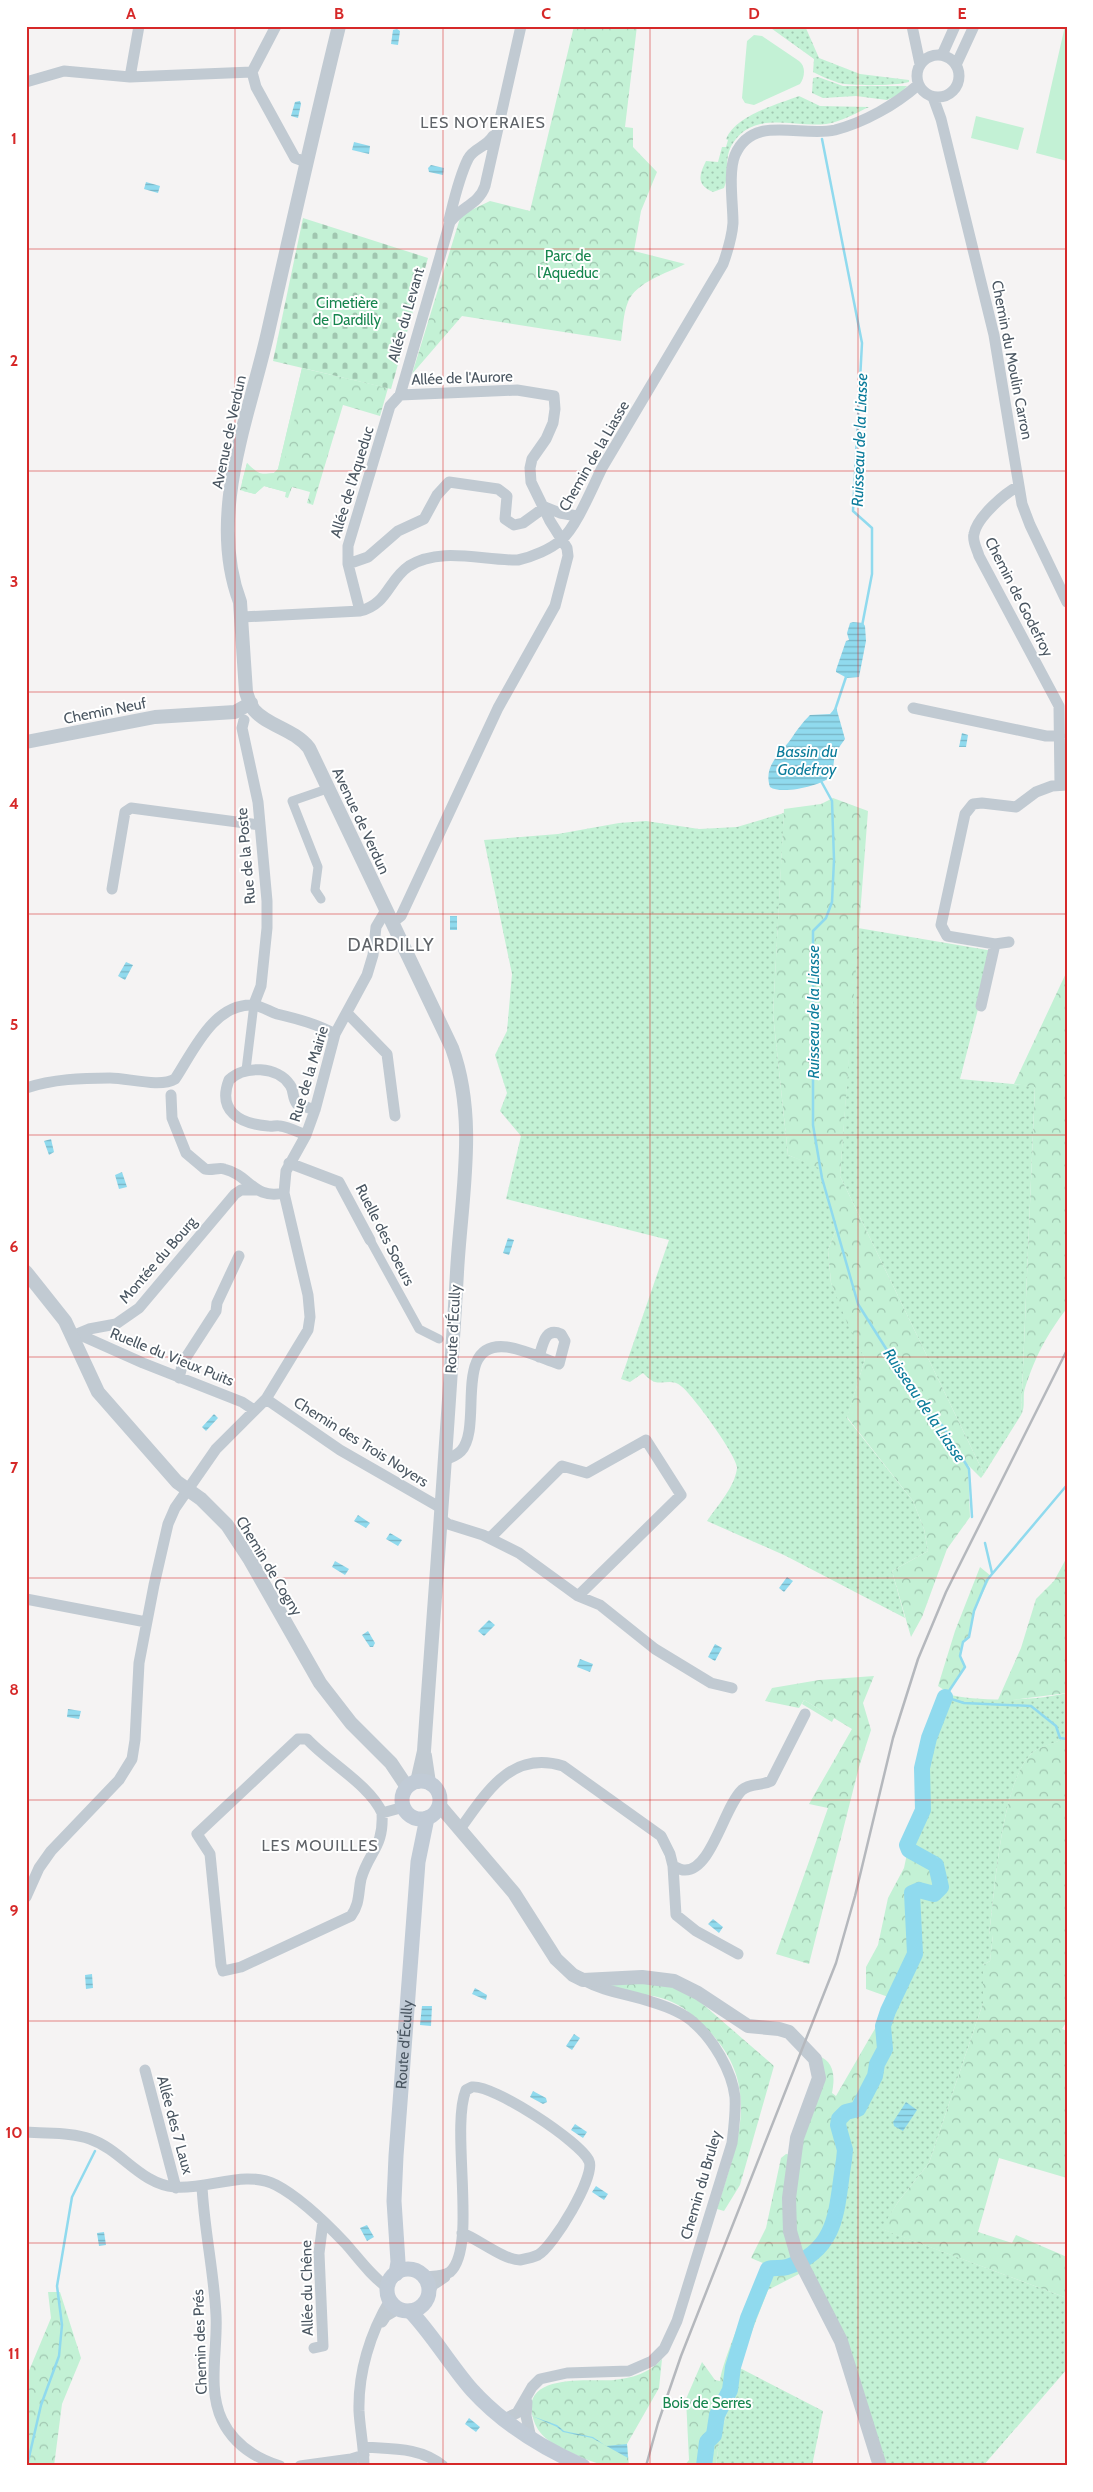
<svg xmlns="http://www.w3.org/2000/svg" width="1093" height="2492" viewBox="0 0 1093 2492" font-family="Cabin,sans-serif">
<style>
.grass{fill:url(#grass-dots)}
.forest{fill:url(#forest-crowns)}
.cemetery{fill:url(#cemetery-stones)}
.garden{fill:#c3f1d5}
.water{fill:url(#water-rules)}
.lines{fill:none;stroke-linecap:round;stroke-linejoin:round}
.stream{stroke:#90daee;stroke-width:2.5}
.river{stroke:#90daee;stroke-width:16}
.pedestrian{stroke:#c1cad2;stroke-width:9}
.minor{stroke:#c1cad2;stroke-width:11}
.tertiary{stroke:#c1cad2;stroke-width:14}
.secondary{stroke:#c1cbd6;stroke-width:15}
.rail{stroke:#b5b8bd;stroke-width:2.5}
.grid{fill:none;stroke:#d62828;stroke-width:1;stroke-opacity:0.55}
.labels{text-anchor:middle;stroke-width:4;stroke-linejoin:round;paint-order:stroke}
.park-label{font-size:15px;fill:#17864f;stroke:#fff}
.street-label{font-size:15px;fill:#4a5661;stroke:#fff}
.neighbourhood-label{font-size:16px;letter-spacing:1px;fill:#5f6368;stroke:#fff}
.water-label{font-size:16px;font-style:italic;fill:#0c7c9b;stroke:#fff}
.quarter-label{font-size:18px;letter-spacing:1px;fill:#5f6368;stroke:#fff}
.neatline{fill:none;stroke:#d62828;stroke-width:2}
.grid-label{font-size:16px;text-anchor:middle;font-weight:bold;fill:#d62828}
</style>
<defs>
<pattern id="grass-dots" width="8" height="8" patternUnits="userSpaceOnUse" patternTransform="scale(1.25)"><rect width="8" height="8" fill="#c3f1d5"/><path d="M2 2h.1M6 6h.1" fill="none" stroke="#a0c6b0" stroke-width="1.8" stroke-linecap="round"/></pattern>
<pattern id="forest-crowns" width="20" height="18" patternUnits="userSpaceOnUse" patternTransform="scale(1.25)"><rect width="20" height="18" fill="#c3f1d5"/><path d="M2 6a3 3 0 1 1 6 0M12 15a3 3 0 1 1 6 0" fill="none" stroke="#a0c6b0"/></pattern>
<pattern id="cemetery-stones" width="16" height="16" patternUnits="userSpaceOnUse" patternTransform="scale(1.25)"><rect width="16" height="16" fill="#c3f1d5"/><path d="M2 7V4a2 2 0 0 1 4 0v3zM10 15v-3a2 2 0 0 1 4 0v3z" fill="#a0c6b0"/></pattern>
<pattern id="water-rules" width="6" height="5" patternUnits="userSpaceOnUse" patternTransform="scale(1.25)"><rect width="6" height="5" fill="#90daee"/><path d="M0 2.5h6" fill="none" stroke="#78b4c4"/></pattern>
</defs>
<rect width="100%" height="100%" fill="#f5f3f3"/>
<path class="grass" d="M768,26H805L819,58L860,74L909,80V82C895,86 852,86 839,83C830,80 821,76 813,72L814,59Z
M818,77L843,86H907L900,94L887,100L856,96L823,98L812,93L813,78Z
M799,96L820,106L869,107C856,113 841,122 826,124C794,128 754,110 733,143C723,158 730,175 724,188L713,192C696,185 699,175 706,161L718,162L722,147H726L728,140L726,139C736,115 776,105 799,96Z
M784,813L773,1014L788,1155L819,1167L836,1230L828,1250L831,1283L865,1359L847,1418L913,1501L924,1529L928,1551L892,1571L905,1618L786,1556L707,1521C717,1506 735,1487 737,1468C738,1457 692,1394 681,1386C673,1379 664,1384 655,1382C651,1381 646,1376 643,1373L630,1382L621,1379L669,1240L506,1199L521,1136L500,1111L507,1093L495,1055L507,1031L512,974L484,840L558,834L619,823L646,821L699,829L737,827Z
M858,928L993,951L960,1079L1035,1086L1021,1415L984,1474L840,1176Z
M1067,1693V1739H1062C1053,1745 1039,1746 1031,1754C1001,1785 995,1890 989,1935H993L990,1961L983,1965V2003L929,2163L898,2202L882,2229L1067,2298V2369L983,2466H880L806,2259L827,2239L834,2219L845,2150L838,2125L839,2119L846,2112L858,2109L875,2076L877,2064L884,2054L883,2026L915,1954L912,1893L919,1890L926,1893L930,1860L909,1850L907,1845L923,1810L922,1768L929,1738L946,1694C979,1702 1034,1701 1067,1693Z
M738,2367L823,2411L812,2466H716L720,2435L730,2404L736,2391Z"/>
<path class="forest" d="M574,26H637L625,127L633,128V147L657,172L641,211L634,251L685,264C667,273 636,282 628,302C623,314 623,328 621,341L462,316L412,374L461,215L490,201L530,211Z
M302,368L388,388L380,416L343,405L313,505L307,503L310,492L292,487L288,498L285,497L286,492L264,486L255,494L240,490L247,463C256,472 261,476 274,473L278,469Z
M833,798L868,811L840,1176L984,1474L981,1478L968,1465L970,1517L947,1549L922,1617L911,1637L892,1571L928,1551L924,1529L913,1501L847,1417L865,1359L848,1325L831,1283L828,1250L836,1230L819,1168L788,1155L773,1014L784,809L821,804Z
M1067,971V1308C1046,1336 1036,1355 1025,1388C1022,1397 1026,1406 1021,1415L1035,1087L1014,1084Z
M1067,1557V1693L997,1702L1021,1648L1036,1599L1054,1581Z
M980,1567L991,1576L974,1611L969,1637L963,1642L960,1656L965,1667L957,1680L947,1692L938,1686L955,1631Z
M874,1676L863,1703L871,1730L859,1767L809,1964L776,1954L828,1808L809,1804L852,1729L804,1700L799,1708L765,1701L772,1688L819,1680Z
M1062,1739H1067V2021L1062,2029L1067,2031V2178L999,2158L978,2232L1012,2243L1016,2235L1067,2257V2298L881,2229L898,2202L929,2163L983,2003V1965L990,1961L993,1935H989C995,1891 1001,1784 1031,1754C1040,1745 1052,1745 1062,1739Z
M922,1756C919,1774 924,1803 917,1817L915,1774Z
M908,1849L936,1865L941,1887L934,1894L919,1890L912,1893L915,1954L894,1999L866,1989V1967L878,1945L888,1898L904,1868Z
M602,1983H664L698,2000L774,2066L740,2185L724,2211L717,2209C737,2144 763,2086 708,2030C697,2019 686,2008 672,2002C658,1995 642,1995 627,1992C619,1990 610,1986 602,1983Z
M890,2007L883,2026L884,2054L877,2064L875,2076L858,2109C824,2117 846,2136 844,2160L834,2219L827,2239L817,2251L808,2256L799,2274L768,2290L738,2367L736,2391L730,2404L720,2435L716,2466H684L689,2460L686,2399L702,2362L715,2380L720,2381C721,2364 757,2274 770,2266L751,2258L766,2228L781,2158L786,2154L794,2155L818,2056C835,2061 835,2078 832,2093L836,2096L880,2020Z
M48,2292H60L81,2358L62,2404L54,2466H26V2378L51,2318Z
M662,2359L659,2388L627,2444L629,2466C599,2466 594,2463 567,2451C551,2443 538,2436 533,2418C519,2372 591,2382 614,2380C633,2378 649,2373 662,2359Z"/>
<path class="cemetery" d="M303,218L428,258L391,389L273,361Z"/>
<path class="garden" d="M1065,26H1067V161L1036,153Z
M754,35L762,36L799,61C806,66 805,77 800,84L754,105L745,103L742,98L747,41Z
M976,116L1024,128L1018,150L971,138Z
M302,368L307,369L282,471L274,477H262V474L274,473L278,469Z
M247,463L256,473L250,475L248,482H242Z
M264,483C272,487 282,483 291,487L289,493L264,486L255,494L243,491Z
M804,1700L834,1718L832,1722L802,1704Z"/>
<path class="water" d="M397,29L400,31L398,45L391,44L393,30Z
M300,101L301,104L298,118L291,116L295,102Z
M354,142L370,146L369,154L352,150Z
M431,165L444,168L443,175L429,172L428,168Z
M146,182L160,186L158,193L144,189Z
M853,622L863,623L865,626L866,641L859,677L847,678L836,672V670L846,641L849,640L847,633L850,623Z
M836,707L845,739L835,753L832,776C821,786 781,795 770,787C763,766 780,754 791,739C797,730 802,723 810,715L830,714Z
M962,733L968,735L966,747H959Z
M450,916H457V930H450Z
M126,962L133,965L125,980L118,976Z
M51,1139L54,1152L49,1155L44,1141Z
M122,1172L127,1187L119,1189L115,1175Z
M508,1238L514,1240L509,1255L503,1253Z
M214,1414L218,1418L206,1431L202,1427Z
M358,1515L370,1523L366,1528L354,1521Z
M390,1533L402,1540L398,1546L386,1539Z
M335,1561L349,1569L345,1575L332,1567Z
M787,1577L793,1581L784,1592L779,1588Z
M489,1620L495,1625L484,1636L478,1631Z
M368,1631L375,1643L373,1647H370L362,1635Z
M715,1644L722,1648L715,1661L708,1657Z
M580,1659L593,1664L590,1672L577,1667Z
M68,1709L81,1711L79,1719L67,1717Z
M713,1919L723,1927L719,1933L708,1924Z
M92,1974L93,1988L86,1989L85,1975Z
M475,1988L487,1995L486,2000L472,1994Z
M422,2006H432L431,2026L420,2025Z
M574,2034L580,2038L572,2050L566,2046Z
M533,2091L546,2098L547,2102L543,2104L530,2097Z
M906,2102L917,2110L903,2131L894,2126L893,2122Z
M575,2124L587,2132L583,2138L571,2130Z
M596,2186L608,2194L604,2200L592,2192Z
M367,2225L374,2237L367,2241L360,2228Z
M104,2232L106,2245L99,2246L97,2233Z
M826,2234H834L835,2237L827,2248L821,2240Z
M532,2416L557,2425L564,2431L593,2437L606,2446L627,2444L628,2458L592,2438L563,2432L557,2427Z
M469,2418L480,2427L476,2432L465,2424Z"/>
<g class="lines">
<path class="stream" d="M822,139L862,343L853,511L872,528V574L862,626
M835,710L847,674
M821,781L832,801L834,860L832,902L826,918L813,931V1125L822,1178L858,1304L917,1398L930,1417L942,1425L969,1469L972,1517
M1067,1485L987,1580L974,1611L969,1637L963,1642L960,1656L965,1667L945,1697L964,1703L1031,1706L1056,1726L1060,1738L1067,1739
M985,1543L992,1573
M27,2466L41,2405L59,2356L62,2325L57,2286L72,2197L95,2151"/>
<path class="river" d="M704,2466L707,2442L714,2435L717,2415L730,2390L733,2367L748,2318L768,2269C774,2267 780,2269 787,2267C840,2249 836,2207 844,2160L845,2150L838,2125L839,2119L846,2112L858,2109L875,2076L877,2064L885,2049L883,2026L888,2011L915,1954L912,1893L919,1890L934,1894L941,1887L936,1865L909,1850L907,1845L923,1810L922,1768L929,1738L945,1697"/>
<path class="pedestrian" d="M321,899L315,890L318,867L292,801L324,790
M246,1070L254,1004
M370,1240L419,1329L439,1339"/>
<path class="minor" d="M276,26L252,72L256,87L295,158L306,162
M912,26L920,64
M917 76a21 21 0 1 1 42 0a21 21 0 1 1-42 0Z
M942,55L955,26
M956,65L974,26
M130,77L139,26
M26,82L64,71L130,77L252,72
M933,97L941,119L994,335L1022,504L1030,525L1067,602
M449,220C454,200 459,177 468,159C473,148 487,147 493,136
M1019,486C1005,493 977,517 974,534C972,541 977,549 979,556L1059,706L1060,785
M545,507L560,513L577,516
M348,564L368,557L398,531L424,519L437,495L449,482L498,489L507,496L505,519L514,525L523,523L545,507
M360,611L348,564V546L390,406L400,395L450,222C461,207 479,204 485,186L521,26
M242,617L360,611C388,604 388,580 409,566C441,546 483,561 518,560C532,557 551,549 561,540C576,528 593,486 602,468L723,264C728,250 732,237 733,223C733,204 728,172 735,155C753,113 801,138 835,130C865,122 895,105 918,85
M913,708L1046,736H1060
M244,720L242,728L258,802L267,901V928L261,986L254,1004
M112,889L125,812L131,808L260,825
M392,923L401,916L498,708L555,606L568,556L567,548L550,521L531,482L530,468L532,459L546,439L553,423L555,409L554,396L517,390L400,395
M1009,942L995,944L947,936L941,925L965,814L973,804L982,803L1016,807L1036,792L1052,786L1067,785
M981,1006L995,944
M347,1013L387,1054L395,1116
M26,1088C53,1079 82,1078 110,1078C128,1078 160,1088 175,1079C193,1052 213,1004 252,1005C260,1005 270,1012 277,1014C298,1019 317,1024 335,1034
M171,1095L172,1118L186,1153L205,1169C211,1171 219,1167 224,1169C250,1175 253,1200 284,1193
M306,1135C298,1132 288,1127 280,1126C276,1125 272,1127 268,1126C240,1124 217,1111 229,1080C244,1065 278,1066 290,1085C294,1090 292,1098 297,1104L315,1110
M289,1163L339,1182L370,1240
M78,1334L143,1363L242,1402L254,1410
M72,1336L89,1329L116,1324L139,1308L235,1194L241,1190H257
M179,1378L183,1362L216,1311L217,1303L239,1256
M266,1399L340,1450L441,1508
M444,1460C450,1458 457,1455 461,1451C484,1426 451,1340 507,1347C525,1350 542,1358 559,1364L565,1341L561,1334C545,1327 543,1344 539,1357
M441,1519L448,1524L483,1535L519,1553L578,1596L600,1605L655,1649L711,1683L732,1688
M490,1538L562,1466L587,1473L646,1440L681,1495L578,1596
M26,1599L146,1622
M382,1813C371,1786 328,1762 307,1739H298L197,1834L210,1854L221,1965L223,1971L241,1967L351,1916C360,1904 358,1893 361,1879C369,1851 384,1848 382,1813L404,1807
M460,1829C487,1792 511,1750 563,1766L661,1836L670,1854L673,1866C676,1867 680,1870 684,1870C711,1872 724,1807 742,1790C750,1783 761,1786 771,1781L805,1714
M673,1866L676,1915L696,1931L738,1954
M26,1897L39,1868L51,1851L119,1780L132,1759L135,1740L139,1663L154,1585L168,1524L175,1508L216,1449L266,1399L308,1330L310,1317L308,1295L284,1193L286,1171L306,1135L315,1110L335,1034L367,975L373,955L376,927L386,910
M145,2070L176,2188
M26,2132C47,2134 71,2132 90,2139C122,2150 140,2184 175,2187C208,2190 245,2169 276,2185C299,2197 328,2225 346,2244C359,2259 371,2276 388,2288
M202,2186C204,2229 214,2272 216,2315C218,2348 207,2389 222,2420C234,2445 255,2458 280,2466
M424,2277C432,2276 443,2277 450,2272C478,2248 450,2129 466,2090C466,2090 472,2087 472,2087C493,2084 581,2142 589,2161C596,2176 553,2247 538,2255C534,2257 525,2259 520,2260C504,2260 478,2239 462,2233
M429,2292L433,2285L445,2277
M382,2322L386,2316L398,2309
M314,2348L323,2346L319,2253L323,2222
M527,2402L526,2416L531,2438
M504,2419L517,2413L532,2387L540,2379L567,2373L629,2371L652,2361L664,2349L677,2321L732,2143C734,2127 736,2112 735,2097C732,2071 713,2039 693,2022C682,2012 665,2006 652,2002C628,1994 605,1992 583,1980
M363,2447C391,2449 421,2447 443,2466
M300,2466L351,2459L364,2455
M364,2466C364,2447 360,2430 359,2411C358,2373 370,2333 390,2300"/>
<path class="tertiary" d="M339,26C314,128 291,230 268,332C249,417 207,515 240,602L246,692C248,698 250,705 254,710C268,726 294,729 309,748L452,1048C478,1119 461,1198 457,1272C448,1432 435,1591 424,1751L417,1782
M26,742L155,717L235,712L251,703
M26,1272L65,1321L98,1392L177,1482L201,1499L227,1525L250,1560L320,1683L351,1723L391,1763L407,1787
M425,1756L429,1783
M440,1806L514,1893L556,1959L573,1975L583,1980L642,1977L674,1981L698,1993L748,2026L779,2029L789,2032L815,2059L819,2078L797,2138L789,2198L790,2231L797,2255L841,2341L880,2466"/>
<g class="secondary">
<circle cx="421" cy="1800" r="19"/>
<circle cx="408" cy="2290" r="21"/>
<path id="s1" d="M396,2274L398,2262L394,2201L396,2156L418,1862L427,1818"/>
<path d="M410,2311C433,2335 450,2365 472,2390C502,2423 542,2448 583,2466"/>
</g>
<path class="rail" d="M646,2466L658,2423L681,2356L836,1963L855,1896L893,1738L918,1659L946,1592L1067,1350"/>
</g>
<path class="grid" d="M235,26V2466M443,26V2466M650,26V2466M858,26V2466M26,249H1067M26,471H1067M26,692H1067M26,914H1067M26,1135H1067M26,1357H1067M26,1578H1067M26,1800H1067M26,2021H1067M26,2243H1067"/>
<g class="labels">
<g class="park-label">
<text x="568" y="261">Parc de<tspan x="568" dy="17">l'Aqueduc</tspan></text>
<text x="347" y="308">Cimetière<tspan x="347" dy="17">de Dardilly</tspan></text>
<text x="707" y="2408">Bois de Serres</text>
</g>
<g class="street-label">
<text transform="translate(406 315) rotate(-74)" y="5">Allée du Levant</text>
<text transform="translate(1012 360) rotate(79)" y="5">Chemin du Moulin Carron</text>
<text transform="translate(462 378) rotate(-2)" y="5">Allée de l'Aurore</text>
<text transform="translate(229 432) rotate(-78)" y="5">Avenue de Verdun</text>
<text transform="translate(594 456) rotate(-60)" y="5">Chemin de la Liasse</text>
<text transform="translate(352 482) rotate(-73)" y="5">Allée de l'Aqueduc</text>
<text transform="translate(1019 597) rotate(63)" y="5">Chemin de Godefroy</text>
<text transform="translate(105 711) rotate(-11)" y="5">Chemin Neuf</text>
<text transform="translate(361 821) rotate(65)" y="5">Avenue de Verdun</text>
<text transform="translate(246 856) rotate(-95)" y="5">Rue de la Poste</text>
<text transform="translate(309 1074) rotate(-73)" y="5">Rue de la Mairie</text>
<text transform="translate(385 1235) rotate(63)" y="5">Ruelle des Soeurs</text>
<text transform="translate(158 1260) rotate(-49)" y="5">Montée du Bourg</text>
<text transform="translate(453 1329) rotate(-87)" y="5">Route d'Écully</text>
<text transform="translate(172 1357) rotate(22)" y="5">Ruelle du Vieux Puits</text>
<text transform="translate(361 1442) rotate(32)" y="5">Chemin des Trois Noyers</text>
<text transform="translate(269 1566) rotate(59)" y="5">Chemin de Cogny</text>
<text dy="5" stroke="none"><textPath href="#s1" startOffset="230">Route d'Écully</textPath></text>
<text transform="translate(175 2125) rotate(75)" y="5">Allée des 7 Laux</text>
<text transform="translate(701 2185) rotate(-74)" y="5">Chemin du Bruley</text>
<text transform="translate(307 2288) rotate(-91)" y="5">Allée du Chêne</text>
<text transform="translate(200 2342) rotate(-92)" y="5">Chemin des Prés</text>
</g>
<g class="neighbourhood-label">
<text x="483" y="128">LES NOYERAIES</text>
<text x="320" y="1851">LES MOUILLES</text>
</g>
<g class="water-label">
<text transform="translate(859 440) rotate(-88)" y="6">Ruisseau de la Liasse</text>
<text x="807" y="757">Bassin du<tspan x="807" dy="18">Godefroy</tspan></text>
<text transform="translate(813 1012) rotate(-90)" y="6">Ruisseau de la Liasse</text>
<text transform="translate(925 1405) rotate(56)" y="6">Ruisseau de la Liasse</text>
</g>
<g class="quarter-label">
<text x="391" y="951">DARDILLY</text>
</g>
</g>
<rect width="1093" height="2492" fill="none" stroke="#ffffff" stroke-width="55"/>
<rect x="28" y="28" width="1038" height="2436" class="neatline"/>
<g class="grid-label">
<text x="131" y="19">A</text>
<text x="339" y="19">B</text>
<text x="546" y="19">C</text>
<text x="754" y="19">D</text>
<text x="962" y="19">E</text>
<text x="14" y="144">1</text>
<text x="14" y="366">2</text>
<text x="14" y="587">3</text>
<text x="14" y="809">4</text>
<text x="14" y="1030">5</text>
<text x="14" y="1252">6</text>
<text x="14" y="1473">7</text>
<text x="14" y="1695">8</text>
<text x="14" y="1916">9</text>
<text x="14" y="2138">10</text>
<text x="14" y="2359">11</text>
</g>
</svg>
